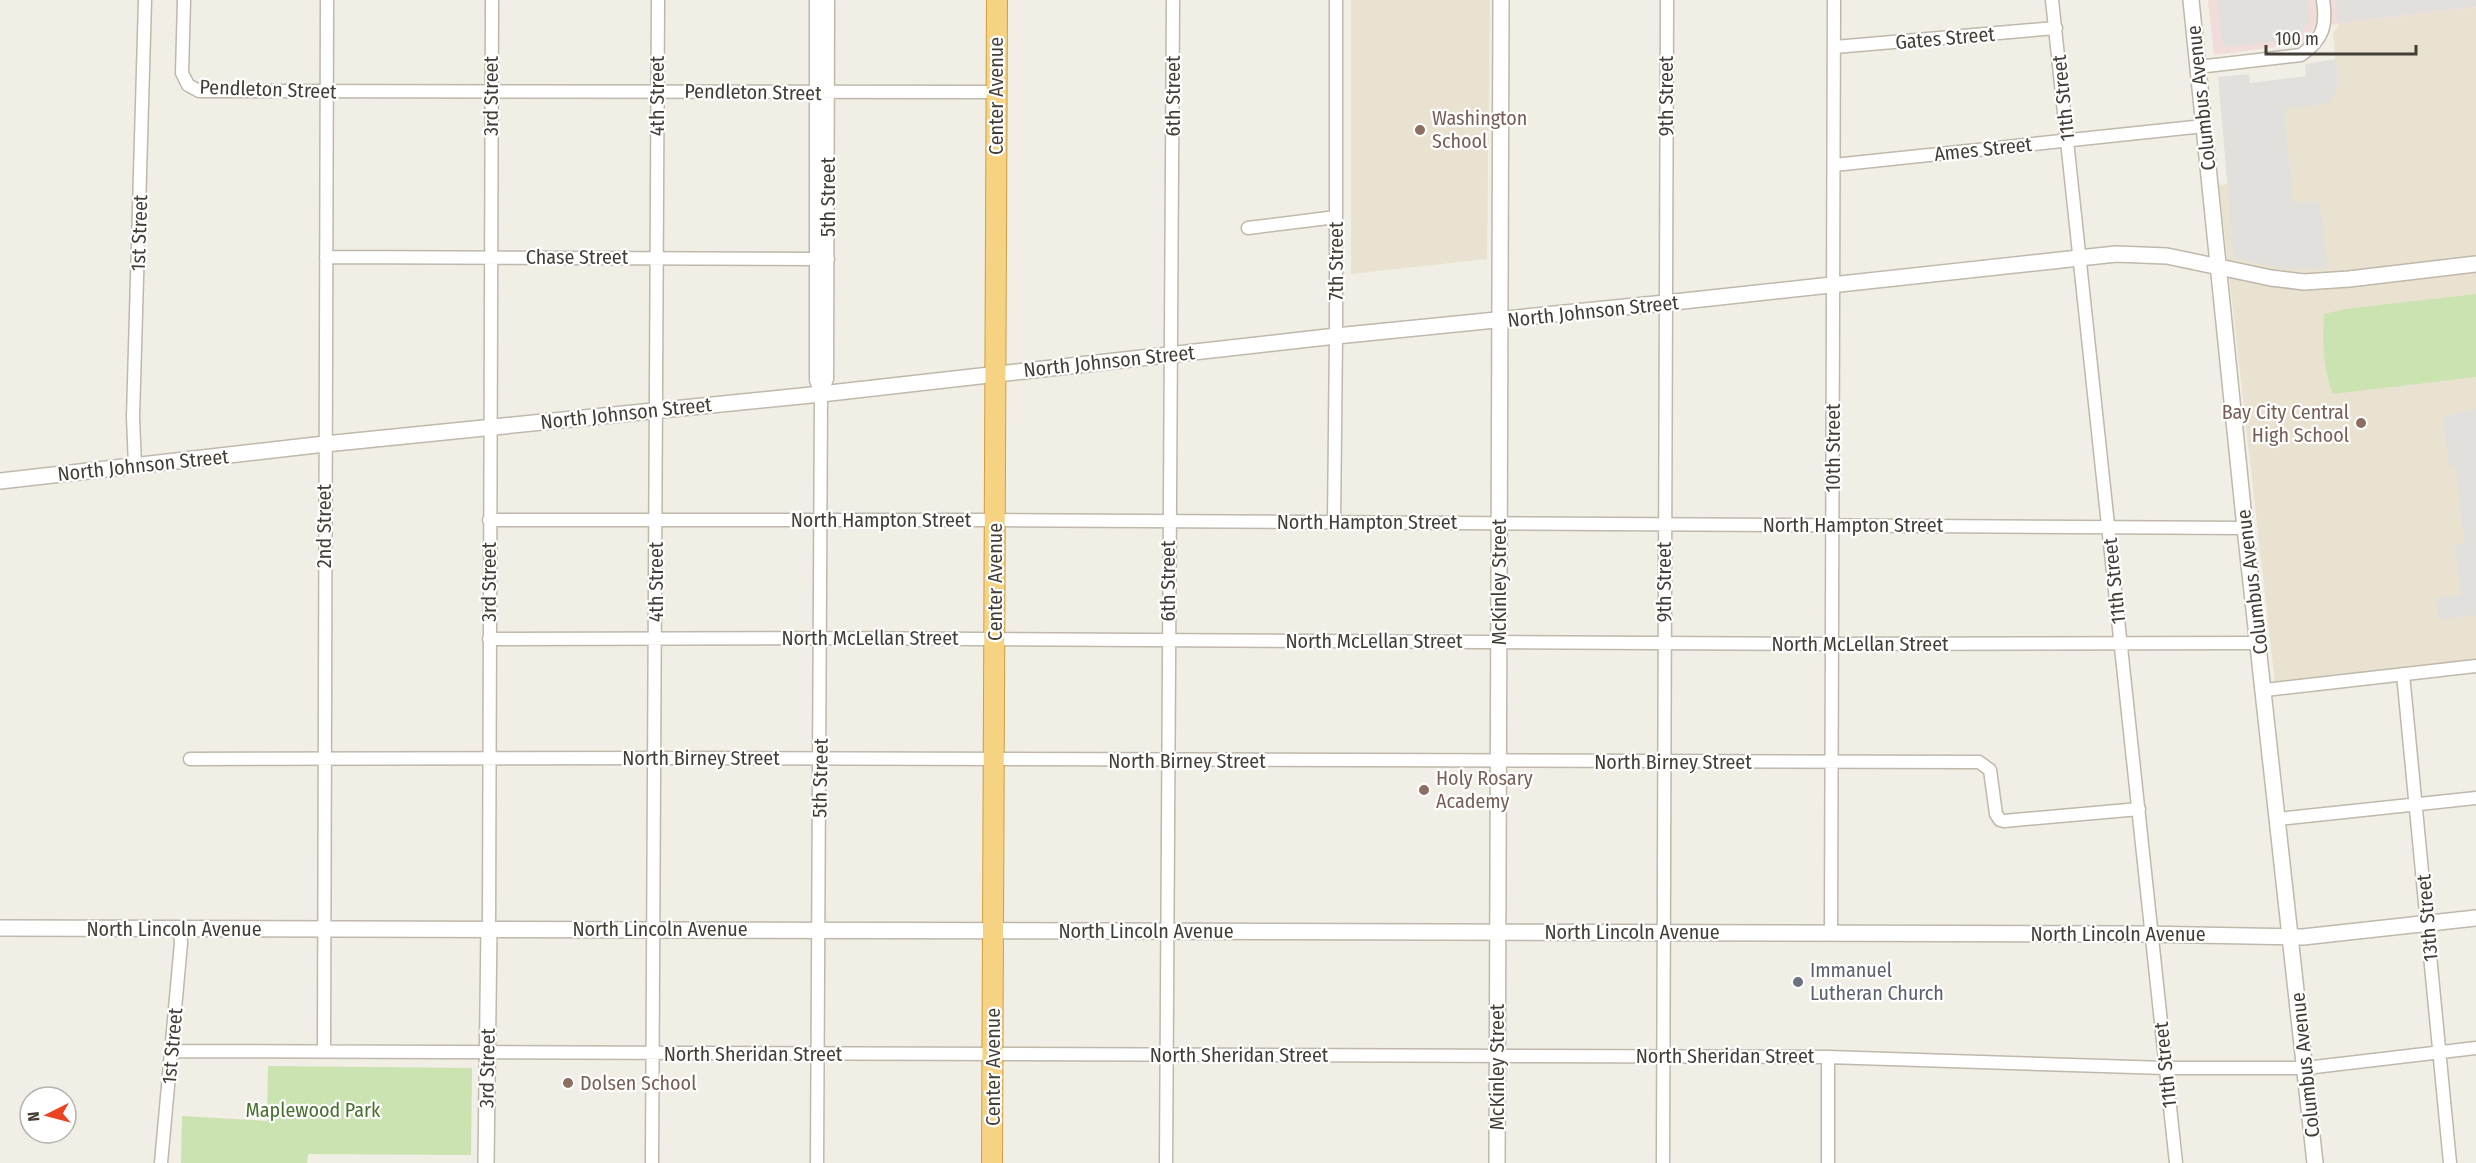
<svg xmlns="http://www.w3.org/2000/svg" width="2476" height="1163" viewBox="0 0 2476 1163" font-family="'Fira Sans Condensed',sans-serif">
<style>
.education{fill:#e9e2d0}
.medical{fill:#f1dcd9}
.green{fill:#cbe3b0}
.parking{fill:#e2e0dd}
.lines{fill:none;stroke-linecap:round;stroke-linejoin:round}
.minor-casing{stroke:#bfb8ab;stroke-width:15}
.tertiary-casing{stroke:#bfb8ab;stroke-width:18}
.trunk-casing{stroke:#d19e3f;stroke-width:22}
.minor{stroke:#fff;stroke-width:12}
.tertiary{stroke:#fff;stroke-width:15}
.trunk{stroke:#f5d383;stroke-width:20}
.education-dot{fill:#8d6e63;stroke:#fff;stroke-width:2}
.worship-dot{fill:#6b7280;stroke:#fff;stroke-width:2}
.labels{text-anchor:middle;stroke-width:4.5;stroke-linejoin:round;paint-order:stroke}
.street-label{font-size:20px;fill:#433e35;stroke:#fff}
.education-label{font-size:20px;fill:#785e54;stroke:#fff;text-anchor:start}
.worship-label{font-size:20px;fill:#5b616d;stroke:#fff;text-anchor:start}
.park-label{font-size:20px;fill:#45702d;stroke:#fff}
</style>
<rect width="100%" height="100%" fill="#f1eee5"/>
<path class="education" d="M1351,0H1490L1487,259L1351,274Z
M2476,7V661L2275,684L2219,185L2290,178L2284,108L2338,86L2333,34L2339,24Z"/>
<path class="medical" d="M2208,0H2476V7L2315,27L2305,43L2214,55Z"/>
<path class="green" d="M2476,294V377L2333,394C2323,369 2322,341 2324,314L2345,309Z
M268,1066L472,1068L471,1155L308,1154L307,1163H181L182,1116L267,1121Z"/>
<path class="parking" d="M2217,0H2308L2310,23L2302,30V40L2223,47Z
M2336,0H2476V6L2338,23Z
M2336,59L2338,86L2330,103L2284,109L2293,203L2319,201L2328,269L2279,268L2234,258L2218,77L2249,74L2250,83L2306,76L2305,64Z
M2476,408V615L2438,619L2436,599L2461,596L2455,544L2464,542L2456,466H2449L2443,417Z"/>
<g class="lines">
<defs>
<path id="minor" d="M184,0L182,73L188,85L199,91L996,92
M816,0V380L821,394
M2052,0L2176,1163
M1835,47L2056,28
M2198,67L2301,55C2323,39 2327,26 2323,0
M1834,165L2204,126
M1248,228L1336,217
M326,257L828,259
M135,466L133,417L145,0
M489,520H995L2245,528
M1334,522L1336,336V0
M489,639L821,638L1819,644L2259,643
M2403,674L2450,1163
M2265,690L2476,666
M190,759L671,758L1979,762L1990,770L1996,814L2000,820L2004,821L2139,809
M2278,819L2476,798
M489,928L492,0
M1831,933L1834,0
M172,1051L1828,1057L2165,1068H2306L2476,1048
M324,1051L327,0
M161,1163L181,943L180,929
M652,1163L658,0
M817,1163L821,394L827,379L828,0
M1166,1163L1173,0
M1663,1163L1667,0
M1828,1163V1057"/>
<path id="tertiary" d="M2191,0L2245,528L2315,1163
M0,481L325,444L821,394L1336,336L1665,303L2116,254L2167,256L2271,278L2304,282L2349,279L2476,264
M0,928L2141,934L2303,937L2476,918
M486,1163L489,928
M1497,1163L1501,0"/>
<path id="trunk" d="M992,1163L997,0"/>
</defs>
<use href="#minor" class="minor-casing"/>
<use href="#tertiary" class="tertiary-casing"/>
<use href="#trunk" class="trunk-casing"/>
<use href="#minor" class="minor"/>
<use href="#tertiary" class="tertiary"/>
<use href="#trunk" class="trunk"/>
</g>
<g class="education-dot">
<circle cx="1420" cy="130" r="6"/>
<circle cx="2361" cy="423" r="6"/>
<circle cx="1424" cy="790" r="6"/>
<circle cx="568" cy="1083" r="6"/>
</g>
<circle class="worship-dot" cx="1798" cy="982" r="6"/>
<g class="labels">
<g class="street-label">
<text transform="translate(1945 38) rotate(-5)" y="7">Gates Street</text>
<text transform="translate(268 89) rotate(2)" y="7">Pendleton Street</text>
<text transform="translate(753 92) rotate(1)" y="7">Pendleton Street</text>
<text transform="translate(491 96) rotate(-90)" y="7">3rd Street</text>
<text transform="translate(657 96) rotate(-90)" y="7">4th Street</text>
<text transform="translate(996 96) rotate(-90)" y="7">Center Avenue</text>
<text transform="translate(1173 96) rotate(-90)" y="7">6th Street</text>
<text transform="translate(1666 96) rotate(-90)" y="7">9th Street</text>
<text transform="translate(2063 98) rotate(-96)" y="7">11th Street</text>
<text transform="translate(2201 98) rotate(-96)" y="7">Columbus Avenue</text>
<text transform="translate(1983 149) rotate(-6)" y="7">Ames Street</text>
<text transform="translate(828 197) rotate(-90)" y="7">5th Street</text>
<text transform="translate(139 233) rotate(-88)" y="7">1st Street</text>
<text x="577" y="264">Chase Street</text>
<text transform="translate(1336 261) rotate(-90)" y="7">7th Street</text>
<text transform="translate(1593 311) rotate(-6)" y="7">North Johnson Street</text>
<text transform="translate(1109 361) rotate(-6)" y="7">North Johnson Street</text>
<text transform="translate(626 413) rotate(-6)" y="7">North Johnson Street</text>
<text transform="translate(1833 448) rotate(-90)" y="7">10th Street</text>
<text transform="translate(143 465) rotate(-6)" y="7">North Johnson Street</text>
<text x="881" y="527">North Hampton Street</text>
<text x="1367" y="529">North Hampton Street</text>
<text x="1853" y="532">North Hampton Street</text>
<text transform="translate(324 526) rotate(-90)" y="7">2nd Street</text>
<text transform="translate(1168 581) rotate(-90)" y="7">6th Street</text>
<text transform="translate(2114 581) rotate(-96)" y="7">11th Street</text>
<text transform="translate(489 582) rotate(-90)" y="7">3rd Street</text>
<text transform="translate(656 582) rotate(-90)" y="7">4th Street</text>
<text transform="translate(995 582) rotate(-90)" y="7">Center Avenue</text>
<text transform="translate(1499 582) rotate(-90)" y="7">McKinley Street</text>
<text transform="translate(1664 582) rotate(-90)" y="7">9th Street</text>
<text transform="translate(2252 582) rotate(-97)" y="7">Columbus Avenue</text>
<text x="870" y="645">North McLellan Street</text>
<text x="1374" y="648">North McLellan Street</text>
<text x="1860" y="651">North McLellan Street</text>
<text x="701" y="765">North Birney Street</text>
<text x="1187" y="768">North Birney Street</text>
<text x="1673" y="769">North Birney Street</text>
<text transform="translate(820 778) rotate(-89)" y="7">5th Street</text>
<text transform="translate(2427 918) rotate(-95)" y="7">13th Street</text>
<text x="174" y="936">North Lincoln Avenue</text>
<text x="660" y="936">North Lincoln Avenue</text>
<text x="1146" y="938">North Lincoln Avenue</text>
<text x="1632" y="939">North Lincoln Avenue</text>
<text x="2118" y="941">North Lincoln Avenue</text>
<text transform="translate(172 1046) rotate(-85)" y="7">1st Street</text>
<text x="753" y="1061">North Sheridan Street</text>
<text x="1239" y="1062">North Sheridan Street</text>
<text x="1725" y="1063">North Sheridan Street</text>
<text transform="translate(2165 1065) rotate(-96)" y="7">11th Street</text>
<text transform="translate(2305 1065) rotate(-96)" y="7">Columbus Avenue</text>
<text transform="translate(993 1067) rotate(-90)" y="7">Center Avenue</text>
<text transform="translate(1497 1067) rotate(-90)" y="7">McKinley Street</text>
<text transform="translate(487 1068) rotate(-89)" y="7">3rd Street</text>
</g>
<g class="education-label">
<text x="1432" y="125">Washington<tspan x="1432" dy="23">School</tspan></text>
<text x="2349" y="419" text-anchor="end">Bay City Central<tspan x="2349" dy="23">High School</tspan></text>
<text x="1436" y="785">Holy Rosary<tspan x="1436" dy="23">Academy</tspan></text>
<text x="580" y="1090">Dolsen School</text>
</g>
<g class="worship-label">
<text x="1810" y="977">Immanuel<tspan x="1810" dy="23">Lutheran Church</tspan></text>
</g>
<g class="park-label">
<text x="313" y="1117">Maplewood Park</text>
</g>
</g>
<g transform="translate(48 1115) rotate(264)"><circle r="28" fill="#ffffff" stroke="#b4b2ae" stroke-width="1.5"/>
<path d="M0-4.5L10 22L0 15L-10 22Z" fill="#ea4423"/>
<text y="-9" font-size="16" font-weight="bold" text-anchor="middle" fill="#433e35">N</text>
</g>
<path d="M2266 45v9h150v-9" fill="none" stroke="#433e35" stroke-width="3"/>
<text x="2275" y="45" font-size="18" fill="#433e35" stroke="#ffffff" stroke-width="4.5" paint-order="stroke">100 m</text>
</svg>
